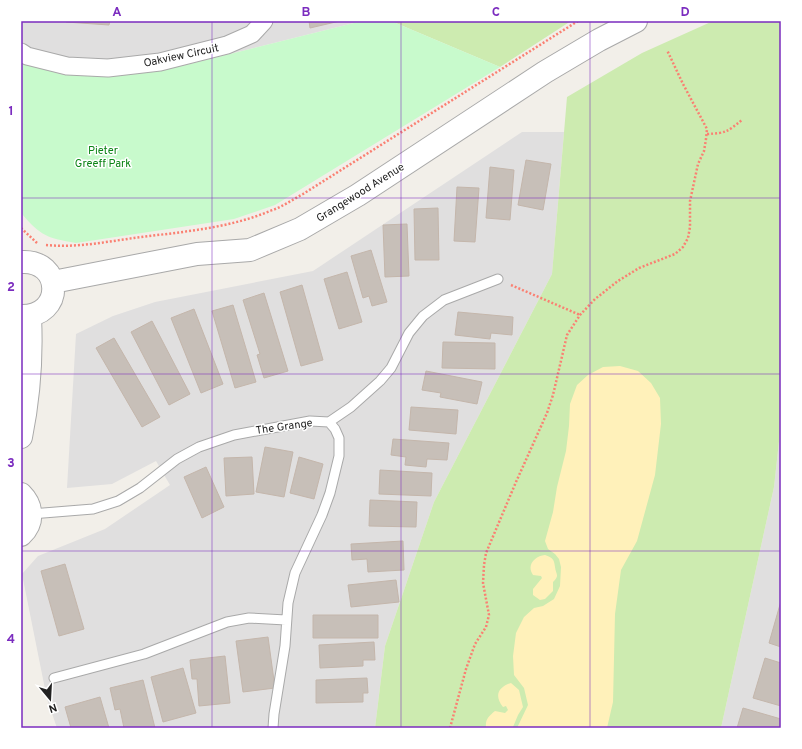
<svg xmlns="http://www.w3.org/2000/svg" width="802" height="749" viewBox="0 0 802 749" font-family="Overpass,sans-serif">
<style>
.residential{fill:#e0dfdf}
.grass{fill:#cdebb0}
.sand{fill:#fff1ba}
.park{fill:#c8facc}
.building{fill:#c7bfb8;stroke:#c4b6ab}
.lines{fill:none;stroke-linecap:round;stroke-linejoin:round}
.service-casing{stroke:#a9a9a9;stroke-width:11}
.minor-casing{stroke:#a9a9a9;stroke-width:19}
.tertiary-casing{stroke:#a9a9a9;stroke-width:24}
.path{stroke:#fa8072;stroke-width:2.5;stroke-dasharray:2 2;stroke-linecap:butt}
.service{stroke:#fff;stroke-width:9}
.minor{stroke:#fff;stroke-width:17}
.tertiary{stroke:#fff;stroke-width:22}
.grid{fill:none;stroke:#7b2cbf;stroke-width:1;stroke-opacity:0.55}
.labels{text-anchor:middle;stroke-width:3;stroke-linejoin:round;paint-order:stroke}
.street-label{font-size:11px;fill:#222;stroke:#fff}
.park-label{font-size:11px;fill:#0c8416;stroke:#fff}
.neatline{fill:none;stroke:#7b2cbf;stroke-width:1.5}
.grid-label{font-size:13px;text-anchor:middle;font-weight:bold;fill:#7b2cbf}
</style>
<rect width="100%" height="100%" fill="#f2efe9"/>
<path class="residential" d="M21,21H362L182,66L118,75H64L21,63Z
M522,132H564L552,274L434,502L385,646L375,728H57L47,699L22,574L38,556L105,529L170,485L156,461L112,484L67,488L76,334L113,316L155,302L313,271Z
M781,423V728H721L774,487Z"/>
<path class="grass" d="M391,21H571L500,67Z
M713,21H781V423L774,487L721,728H375L385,646L434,502L552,274L567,97L642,53Z"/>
<path class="sand" d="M620,366L638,371L651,383L660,398L661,424L655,475L637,541L621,570L615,614L613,702L607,728H517L528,705L524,688L514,675L513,656L516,633L524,617L534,608L543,606L554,599L560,586L561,567L559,559L555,554L548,549L545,541L553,512L557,487L566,451L569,426L570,404L577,385L588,375L603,367Z
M545,555C553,558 554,559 555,567C556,575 560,575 553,582V591L545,599L540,600L533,595V589L542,578L541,576L533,575C526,565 535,556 545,555Z
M511,683L519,690L523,707L518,715L513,727L486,728C485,719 489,716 495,711L505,713L508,710L506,706L503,707C494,696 498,687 511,683Z"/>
<path class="park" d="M362,21H391L500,67L275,205L234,219L76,243C47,238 41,236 21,213V63L64,75H118L182,66Z"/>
<path class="building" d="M66,21H110L109,25L66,22Z
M309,21H340L310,28Z
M526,160L551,164L543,210L518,205Z
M490,167L514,170L510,220L486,218Z
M457,187L479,188L475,242L454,241Z
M438,208L439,260H415L414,209Z
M407,224L409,276L385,277L383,225Z
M371,250L387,302L372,306L369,296L363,298L351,256Z
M347,272L362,322L339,329L324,279Z
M302,285L323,360L301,366L280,292Z
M264,293L288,371L264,378L257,355L260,354L243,300Z
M233,305L256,382L235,388L212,311Z
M194,309L223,384L201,393L171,318Z
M458,312L513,317L512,335L491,333L490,339L455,335Z
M152,321L190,394L169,405L131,332Z
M114,338L160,417L142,427L96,348Z
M443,342L495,343V369L442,368Z
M426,371L482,382L477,404L440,397L441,393L422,390Z
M411,407L458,410L456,434L409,430Z
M393,439L449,443L447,460L427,459L426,467L405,465L406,457L391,455Z
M265,447L293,452L284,497L256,492Z
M252,457L254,494L226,496L224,458Z
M299,457L323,464L314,499L290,493Z
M206,467L224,507L202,518L184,477Z
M380,470L432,473L431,496L379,494Z
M370,500L417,502L416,527L369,526Z
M403,541L404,570L368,572L367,559L352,560L351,544Z
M65,564L84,629L59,636L41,571Z
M396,580L399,602L351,607L348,585Z
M781,601V647L769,643Z
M313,615H378V638H313Z
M268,637L275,688L243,692L236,641Z
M374,642L375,660H363V666L320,668L319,645Z
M225,656L230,703L199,706L197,679H192L190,660Z
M765,658L781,663V706L753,698Z
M183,668L196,713L163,722L151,677Z
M367,678L368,693H363V702L316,703V680Z
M143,680L155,728H124L120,709L115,710L110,688Z
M100,697L109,728H71L65,707Z
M743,708L781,719V728H737Z"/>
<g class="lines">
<defs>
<path id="service" d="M31,514L93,509L118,501L140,488L177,459L199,447L234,435L310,421L329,422L351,407L380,381L391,368L409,333L423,316L444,300L498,279
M54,678L144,654L227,622L249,618L286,620
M273,728L274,714L285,646L288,603L295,573L322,515L330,493L339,456V438L335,429L329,422"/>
<path id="minor" d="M21,52L27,56L67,66L108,68L160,62L227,45L252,34L264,21"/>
<path id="tertiary" d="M21,262C63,259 65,317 21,316
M53,282L197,254L250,250L300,229L358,195L545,72L599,40L636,21
M21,437C29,397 32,357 30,317
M21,494C33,506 34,523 21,535"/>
</defs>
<use href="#service" class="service-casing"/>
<use href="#minor" class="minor-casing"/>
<use href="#tertiary" class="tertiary-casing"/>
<path class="path" d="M707,134C726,133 727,132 742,120
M21,228L37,243
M46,245C75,248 105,242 134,238C179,232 227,229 270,211C282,207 292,200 303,194L578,21
M511,285L580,315
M450,728L466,669L475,644L486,627L489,615L483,583L484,565L486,553L516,482L547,413L553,395L567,335L580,315L595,299L618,281L639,268L675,254L683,247L688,238L690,227V201L698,164L704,151L706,139L707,129L683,84L667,50"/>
<use href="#service" class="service"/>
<use href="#minor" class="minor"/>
<use href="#tertiary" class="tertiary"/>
</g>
<path class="grid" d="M212,21V728M401,21V728M590,21V728M21,198H781M21,374H781M21,551H781"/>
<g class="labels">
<g class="street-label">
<text transform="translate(181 55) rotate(-12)" y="4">Oakview Circuit</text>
<text transform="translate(360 192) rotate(-32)" y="4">Grangewood Avenue</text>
<text transform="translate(284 426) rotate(-8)" y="4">The Grange</text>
</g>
<g class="park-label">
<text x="103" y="154">Pieter<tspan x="103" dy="13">Greeff Park</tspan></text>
</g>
</g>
<rect width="802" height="749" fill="none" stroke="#ffffff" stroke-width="44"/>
<g transform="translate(50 699) rotate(162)" stroke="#ffffff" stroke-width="3" paint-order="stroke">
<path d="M0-3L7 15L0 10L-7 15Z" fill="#222222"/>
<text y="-6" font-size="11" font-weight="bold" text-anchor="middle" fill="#222222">N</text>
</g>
<rect x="22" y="22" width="758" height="705" class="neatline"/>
<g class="grid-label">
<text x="117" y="16">A</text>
<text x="306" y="16">B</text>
<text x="496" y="16">C</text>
<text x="685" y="16">D</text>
<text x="11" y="115">1</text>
<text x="11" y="291">2</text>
<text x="11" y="467">3</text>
<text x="11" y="643">4</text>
</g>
</svg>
